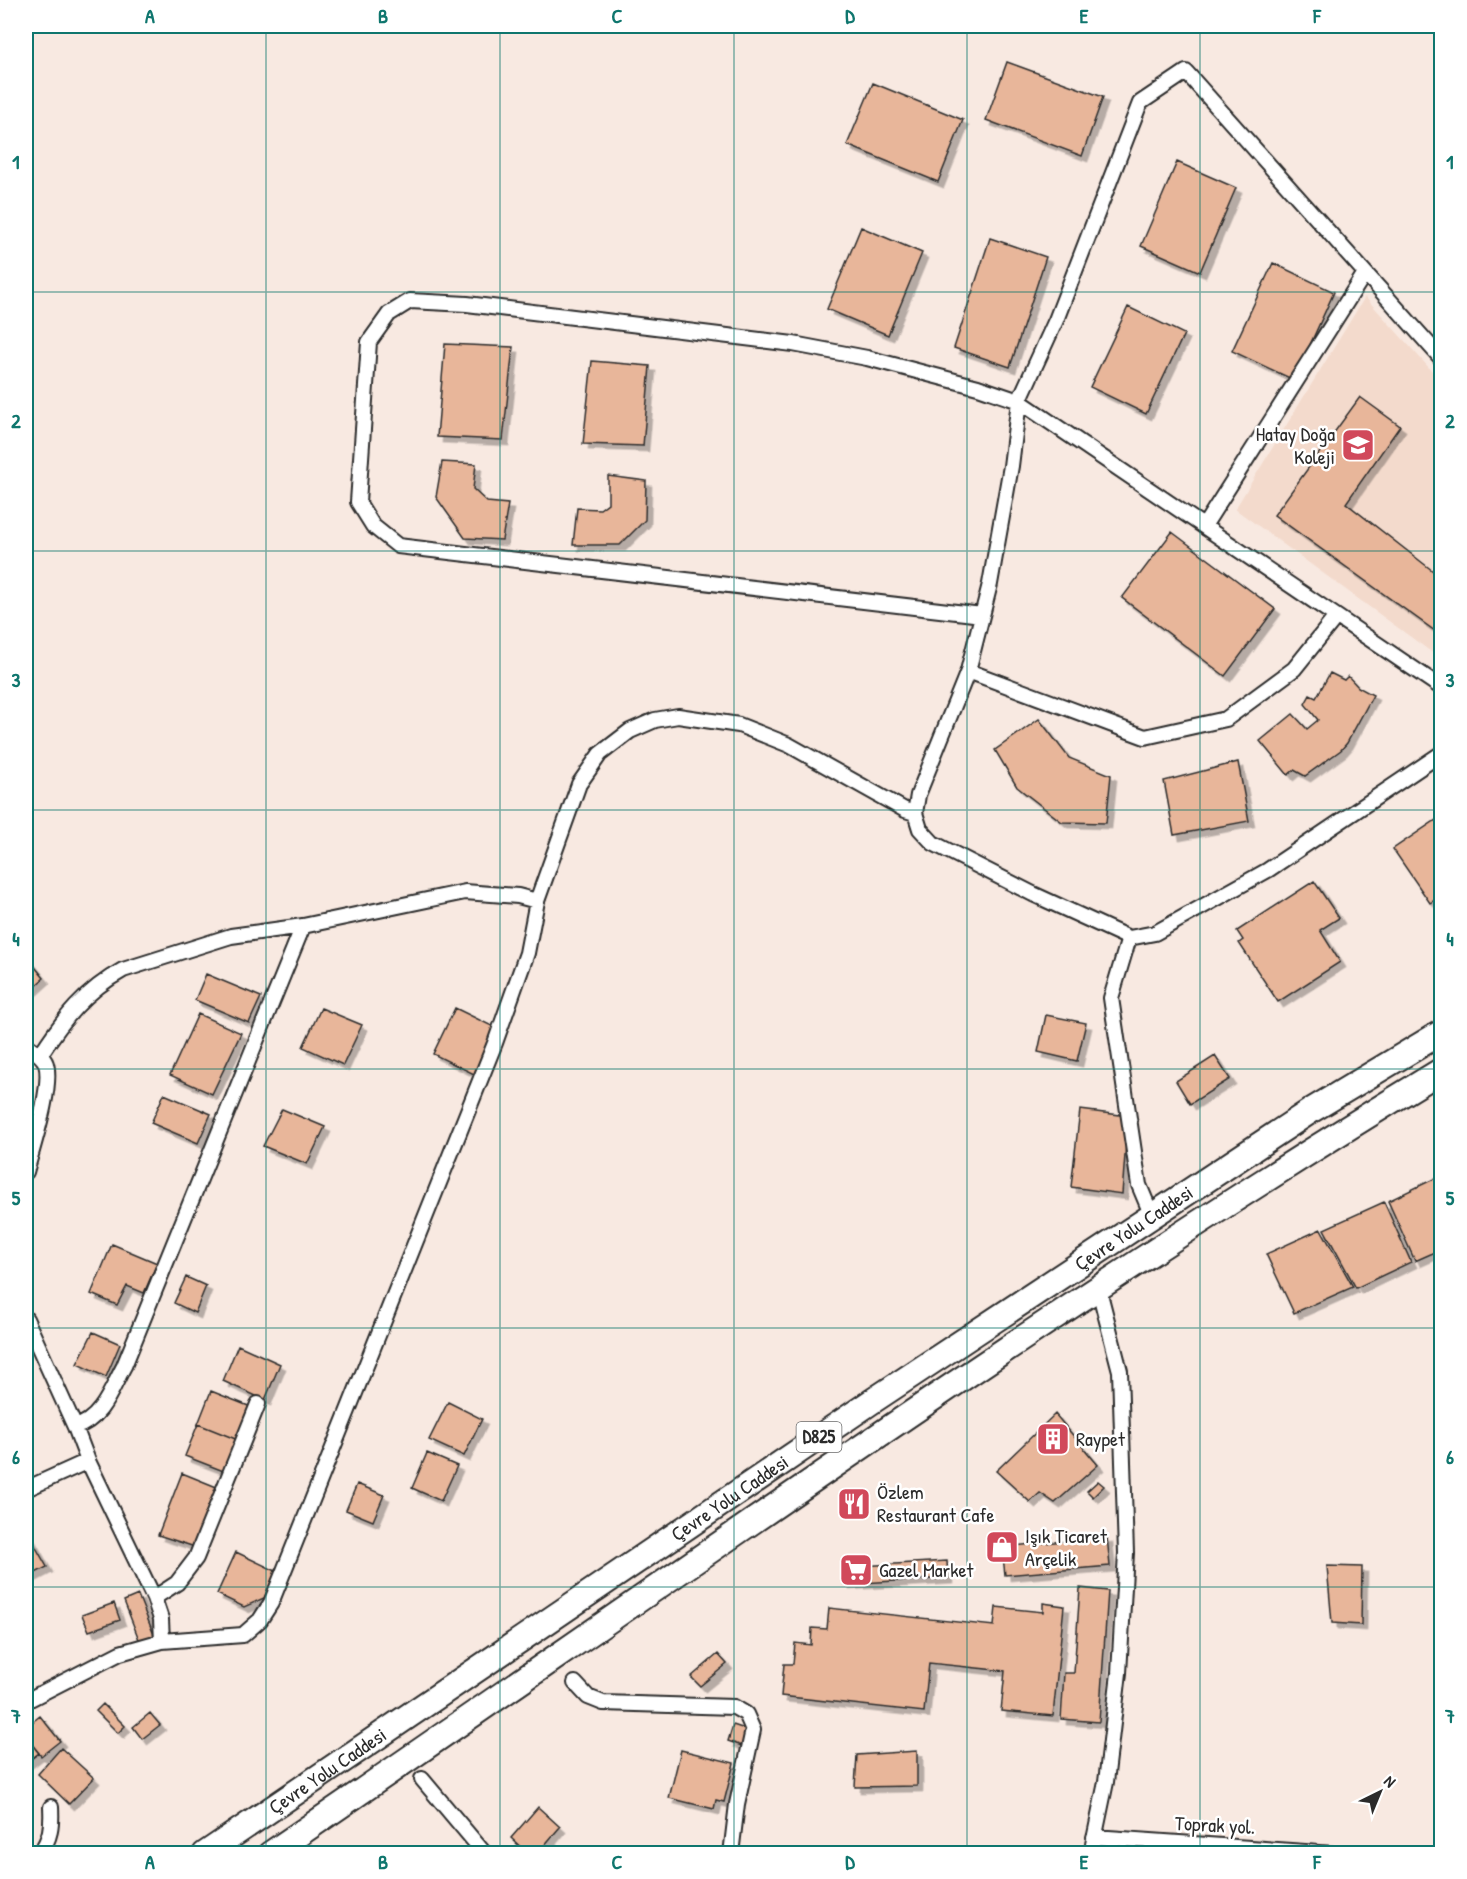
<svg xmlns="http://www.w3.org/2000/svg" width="1467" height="1879" viewBox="0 0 1467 1879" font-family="'Patrick Hand',sans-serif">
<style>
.built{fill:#f3dacc}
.building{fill:#e8b69a;stroke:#2b2b2b;stroke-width:1.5;filter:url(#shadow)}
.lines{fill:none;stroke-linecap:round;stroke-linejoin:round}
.minor-casing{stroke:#2b2b2b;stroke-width:18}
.trunk-casing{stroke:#2b2b2b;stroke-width:28}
.minor{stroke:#fff;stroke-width:14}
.trunk{stroke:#fff;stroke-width:24}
.grid{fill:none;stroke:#0f766e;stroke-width:1.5;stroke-opacity:0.55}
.labels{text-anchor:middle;stroke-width:5;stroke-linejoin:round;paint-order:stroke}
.shield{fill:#fff;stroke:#6b6b6b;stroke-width:1.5}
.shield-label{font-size:18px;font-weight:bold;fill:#2b2b2b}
.poi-label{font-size:20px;fill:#2b2b2b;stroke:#fff;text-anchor:start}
.street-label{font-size:20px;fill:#2b2b2b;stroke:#fff}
.neatline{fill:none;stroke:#0f766e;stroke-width:2}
.grid-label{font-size:20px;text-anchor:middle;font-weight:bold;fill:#0f766e}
</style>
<defs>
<filter id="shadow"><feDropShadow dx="5.5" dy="5.5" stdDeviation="0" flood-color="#0004"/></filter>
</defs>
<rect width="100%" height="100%" fill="#f8e9e1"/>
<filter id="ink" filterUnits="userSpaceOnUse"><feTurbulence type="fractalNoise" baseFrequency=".0167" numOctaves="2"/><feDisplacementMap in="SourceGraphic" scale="12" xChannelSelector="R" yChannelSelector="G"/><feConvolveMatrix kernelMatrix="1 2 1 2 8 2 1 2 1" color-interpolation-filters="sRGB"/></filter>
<g filter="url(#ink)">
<path class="built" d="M1365,297L1441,381V659L1235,509Z"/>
<path class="building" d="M1007,62L1103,97L1082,156L986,120Z
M873,83L963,120L938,182L847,145Z
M1177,162L1236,188L1200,272L1141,246Z
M861,227L922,253L888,335L827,309Z
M990,238L1046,257L1010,367L954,348Z
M1273,263L1334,292L1294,380L1232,351Z
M1128,307L1184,334L1146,414L1090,387Z
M445,344L513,347L503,440L437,437Z
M592,361L650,366L643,446L583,444Z
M1360,397L1400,426L1346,503L1442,578V621L1435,631L1274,515Z
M442,462L476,464L473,489L487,502L508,504L502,540L465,538L436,497Z
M608,476L646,481L645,520L620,545H573L577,508L600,509L608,503Z
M1172,532L1275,609L1225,676L1122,598Z
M1330,673L1344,680L1348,676L1358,687L1373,695L1347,743L1341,750L1305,776L1294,770L1288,775L1260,741L1293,714L1307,729L1318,720L1305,704L1310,695L1316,698Z
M1039,719L1069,758L1111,775L1106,823L1062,822L1017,787L995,750Z
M1238,762L1249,821L1174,835L1164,781Z
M1442,816V895L1430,903L1393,849Z
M1314,881L1339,918L1320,930L1340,962L1278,1002L1239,943L1243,940L1237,931Z
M26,956L44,978L26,994Z
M206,974L261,997L249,1023L195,1000Z
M321,1008L362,1025L343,1065L303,1047Z
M455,1008L496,1028L474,1074L433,1054Z
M198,1014L241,1033L212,1094L170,1075Z
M1046,1015L1086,1023L1077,1061L1038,1052Z
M1215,1056L1230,1079L1190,1104L1176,1081Z
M164,1094L211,1114L198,1143L151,1123Z
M282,1109L325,1127L307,1164L263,1146Z
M1080,1110L1128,1116L1122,1194L1071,1187Z
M1442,1175V1249L1415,1261L1388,1201Z
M1384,1202L1411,1262L1356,1288L1324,1229Z
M1321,1229L1353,1287L1294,1313L1266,1254Z
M112,1244L157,1263L144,1293L127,1286L117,1305L91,1294Z
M186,1277L206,1286L195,1313L174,1303Z
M93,1332L120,1344L106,1377L77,1364Z
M238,1345L280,1364L265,1400L223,1381Z
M211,1391L251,1407L238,1440L198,1424Z
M448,1402L482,1419L464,1456L429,1440Z
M1055,1414L1098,1465L1055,1503L1040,1493L1030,1502L996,1471Z
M198,1424L238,1440L226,1472L185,1456Z
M427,1453L457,1466L441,1501L412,1488Z
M182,1473L219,1488L195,1547L158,1535Z
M1098,1481L1104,1486L1093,1497L1087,1491Z
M357,1484L384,1495L373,1521L346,1510Z
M26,1530L47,1567L26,1578Z
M1107,1537L1110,1566L1005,1575L1002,1547Z
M236,1552L276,1571L264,1598L244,1607L217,1594Z
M947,1561L948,1578L844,1584L843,1567Z
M1327,1566L1362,1567L1361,1625L1332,1623Z
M1080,1588L1108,1591L1099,1722L1061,1719L1064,1673H1074Z
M138,1595L154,1635L140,1642L124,1601Z
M114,1603L120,1620L89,1631L82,1615Z
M1043,1603L1064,1606L1053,1716L1001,1711L1005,1671L929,1663L924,1712L781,1696L784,1664H793L795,1643L811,1645L812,1628L827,1629L829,1608L994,1626L996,1607L1043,1612Z
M718,1654L727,1664L700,1686L691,1677Z
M103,1704L125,1726L118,1733L96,1711Z
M150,1713L160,1725L142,1739L133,1727Z
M40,1716L60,1741L41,1756L26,1737V1727Z
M733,1725L748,1730L742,1746L728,1741Z
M26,1737L39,1753L26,1763Z
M61,1748L94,1778L69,1804L38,1774Z
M681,1750L734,1763L724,1802L716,1800L714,1809L669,1798Z
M917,1751V1786L855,1787L857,1755Z
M538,1807L560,1827L537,1854H528L511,1838Z"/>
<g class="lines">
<defs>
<path id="minor" d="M1442,359L1186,72L1140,103L1056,320L1019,401L1011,466L990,584L968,671L918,795L915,813L920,829L933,843L1033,894L1129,938L1155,933L1268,870L1442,753
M1204,526L1365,273
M982,615L398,546L373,526L358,502L369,342L389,314L410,301L467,304L793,344L867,358L978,387L1019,401L1442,688
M968,671L1145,737L1226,719L1294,669L1335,618
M1129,938L1111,998L1139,1185L1152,1216
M26,1045C33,1050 43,1055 46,1064C53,1086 32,1149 26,1172
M40,1055C63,1019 85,991 123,970L231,936L303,926L465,892L518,896L537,901
M26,1319L75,1427L88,1461L154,1598L161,1619L162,1641
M75,1427C102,1420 112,1388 124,1366L303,926
M26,1489L88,1461
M154,1598L177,1583L196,1558L258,1404
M575,1683L588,1697L603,1703L734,1707L746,1714L753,1730L737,1804L731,1854
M26,1701L120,1653L162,1641L243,1635L260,1620L271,1603L495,1043L527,953L537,901L579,784L600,754L630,731L655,720L678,716L739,725L789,745L905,810L915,813
M422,1779L485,1854
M1094,1837L1334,1854
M39,1854C51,1839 52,1825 51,1807
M1091,1854L1106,1782L1119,1673L1126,1553L1120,1371L1099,1290"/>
<g id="trunk">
<path id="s1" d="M205,1854L871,1402L1312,1110L1442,1032"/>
<path d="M270,1854C658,1589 1040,1314 1442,1070"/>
</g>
</defs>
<use href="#minor" class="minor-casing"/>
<use href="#trunk" class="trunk-casing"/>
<use href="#minor" class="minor"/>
<use href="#trunk" class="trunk"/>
</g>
</g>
<path class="grid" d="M266,26V1854M500,26V1854M734,26V1854M967,26V1854M1200,26V1854M26,292H1442M26,551H1442M26,810H1442M26,1069H1442M26,1328H1442M26,1587H1442"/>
<defs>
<symbol id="school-square" viewBox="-11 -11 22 22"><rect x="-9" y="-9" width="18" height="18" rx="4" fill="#d1495b" stroke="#fff"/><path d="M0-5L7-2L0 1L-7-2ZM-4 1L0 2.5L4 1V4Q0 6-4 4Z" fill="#fff"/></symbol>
<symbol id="building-square" viewBox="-11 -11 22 22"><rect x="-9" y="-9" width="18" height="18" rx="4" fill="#d1495b" stroke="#fff"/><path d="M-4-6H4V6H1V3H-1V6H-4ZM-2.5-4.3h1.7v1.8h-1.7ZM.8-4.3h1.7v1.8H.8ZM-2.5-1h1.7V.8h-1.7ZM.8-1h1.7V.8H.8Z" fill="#fff"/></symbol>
<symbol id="restaurant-square" viewBox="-11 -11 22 22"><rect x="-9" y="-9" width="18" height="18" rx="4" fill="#d1495b" stroke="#fff"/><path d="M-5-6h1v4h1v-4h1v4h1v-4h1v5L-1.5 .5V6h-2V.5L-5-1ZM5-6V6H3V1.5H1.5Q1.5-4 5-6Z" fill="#fff"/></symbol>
<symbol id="shop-square" viewBox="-11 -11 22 22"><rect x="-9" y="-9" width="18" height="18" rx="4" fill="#d1495b" stroke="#fff"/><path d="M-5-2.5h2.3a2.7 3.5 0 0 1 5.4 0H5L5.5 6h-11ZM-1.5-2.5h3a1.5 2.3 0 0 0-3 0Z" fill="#fff"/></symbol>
<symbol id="supermarket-square" viewBox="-11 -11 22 22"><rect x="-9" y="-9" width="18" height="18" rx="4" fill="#d1495b" stroke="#fff"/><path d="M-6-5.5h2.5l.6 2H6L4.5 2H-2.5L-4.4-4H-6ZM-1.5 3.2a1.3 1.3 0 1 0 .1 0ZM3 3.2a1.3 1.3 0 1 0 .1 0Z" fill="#fff"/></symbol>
</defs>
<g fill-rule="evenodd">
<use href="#school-square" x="1339" y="426" width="38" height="38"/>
<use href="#building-square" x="1034" y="1420" width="38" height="38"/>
<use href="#restaurant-square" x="835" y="1485" width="38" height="38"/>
<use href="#shop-square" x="983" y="1528" width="38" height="38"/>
<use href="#supermarket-square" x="837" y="1551" width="38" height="38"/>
</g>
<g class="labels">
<rect class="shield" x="796.5" y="1422" width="45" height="30" rx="4.5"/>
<g class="shield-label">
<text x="819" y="1443">D825</text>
</g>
<g class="poi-label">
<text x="1335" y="441" text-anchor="end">Hatay Doğa<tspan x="1335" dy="23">Koleji</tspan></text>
<text x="1076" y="1446">Raypet</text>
<text x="877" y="1499">Özlem<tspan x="877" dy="23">Restaurant Cafe</tspan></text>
<text x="1025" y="1543">Işık Ticaret<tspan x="1025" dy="23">Arçelik</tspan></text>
<text x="879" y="1577">Gazel Market</text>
</g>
<g class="street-label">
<text dy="7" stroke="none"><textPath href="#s1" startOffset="1120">Çevre Yolu Caddesi</textPath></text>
<text dy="7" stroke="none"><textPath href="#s1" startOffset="634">Çevre Yolu Caddesi</textPath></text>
<text dy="7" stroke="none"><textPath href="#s1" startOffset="148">Çevre Yolu Caddesi</textPath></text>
<text transform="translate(1215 1825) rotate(3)" y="7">Toprak yol.</text>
</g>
</g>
<rect width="1467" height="1879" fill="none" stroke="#fff" stroke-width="66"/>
<g transform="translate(1380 1792) rotate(43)" stroke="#ffffff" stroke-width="4.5" paint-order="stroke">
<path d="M0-4.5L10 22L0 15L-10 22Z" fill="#2b2b2b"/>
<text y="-9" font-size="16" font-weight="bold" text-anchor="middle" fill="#2b2b2b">N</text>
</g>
<rect x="33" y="33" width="1401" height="1813" class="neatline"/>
<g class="grid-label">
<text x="150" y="23">A</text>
<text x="383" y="23">B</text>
<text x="617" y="23">C</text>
<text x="850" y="23">D</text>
<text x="1084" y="23">E</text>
<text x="1317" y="23">F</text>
<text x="16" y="169">1</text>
<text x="1450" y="169">1</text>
<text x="16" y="428">2</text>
<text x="1450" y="428">2</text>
<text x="16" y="687">3</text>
<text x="1450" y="687">3</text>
<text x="16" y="946">4</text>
<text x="1450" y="946">4</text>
<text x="16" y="1205">5</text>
<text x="1450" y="1205">5</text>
<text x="16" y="1464">6</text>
<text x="1450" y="1464">6</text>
<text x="16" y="1723">7</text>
<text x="1450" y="1723">7</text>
<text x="150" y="1869">A</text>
<text x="383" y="1869">B</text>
<text x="617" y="1869">C</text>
<text x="850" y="1869">D</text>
<text x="1084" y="1869">E</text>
<text x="1317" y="1869">F</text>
</g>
</svg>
